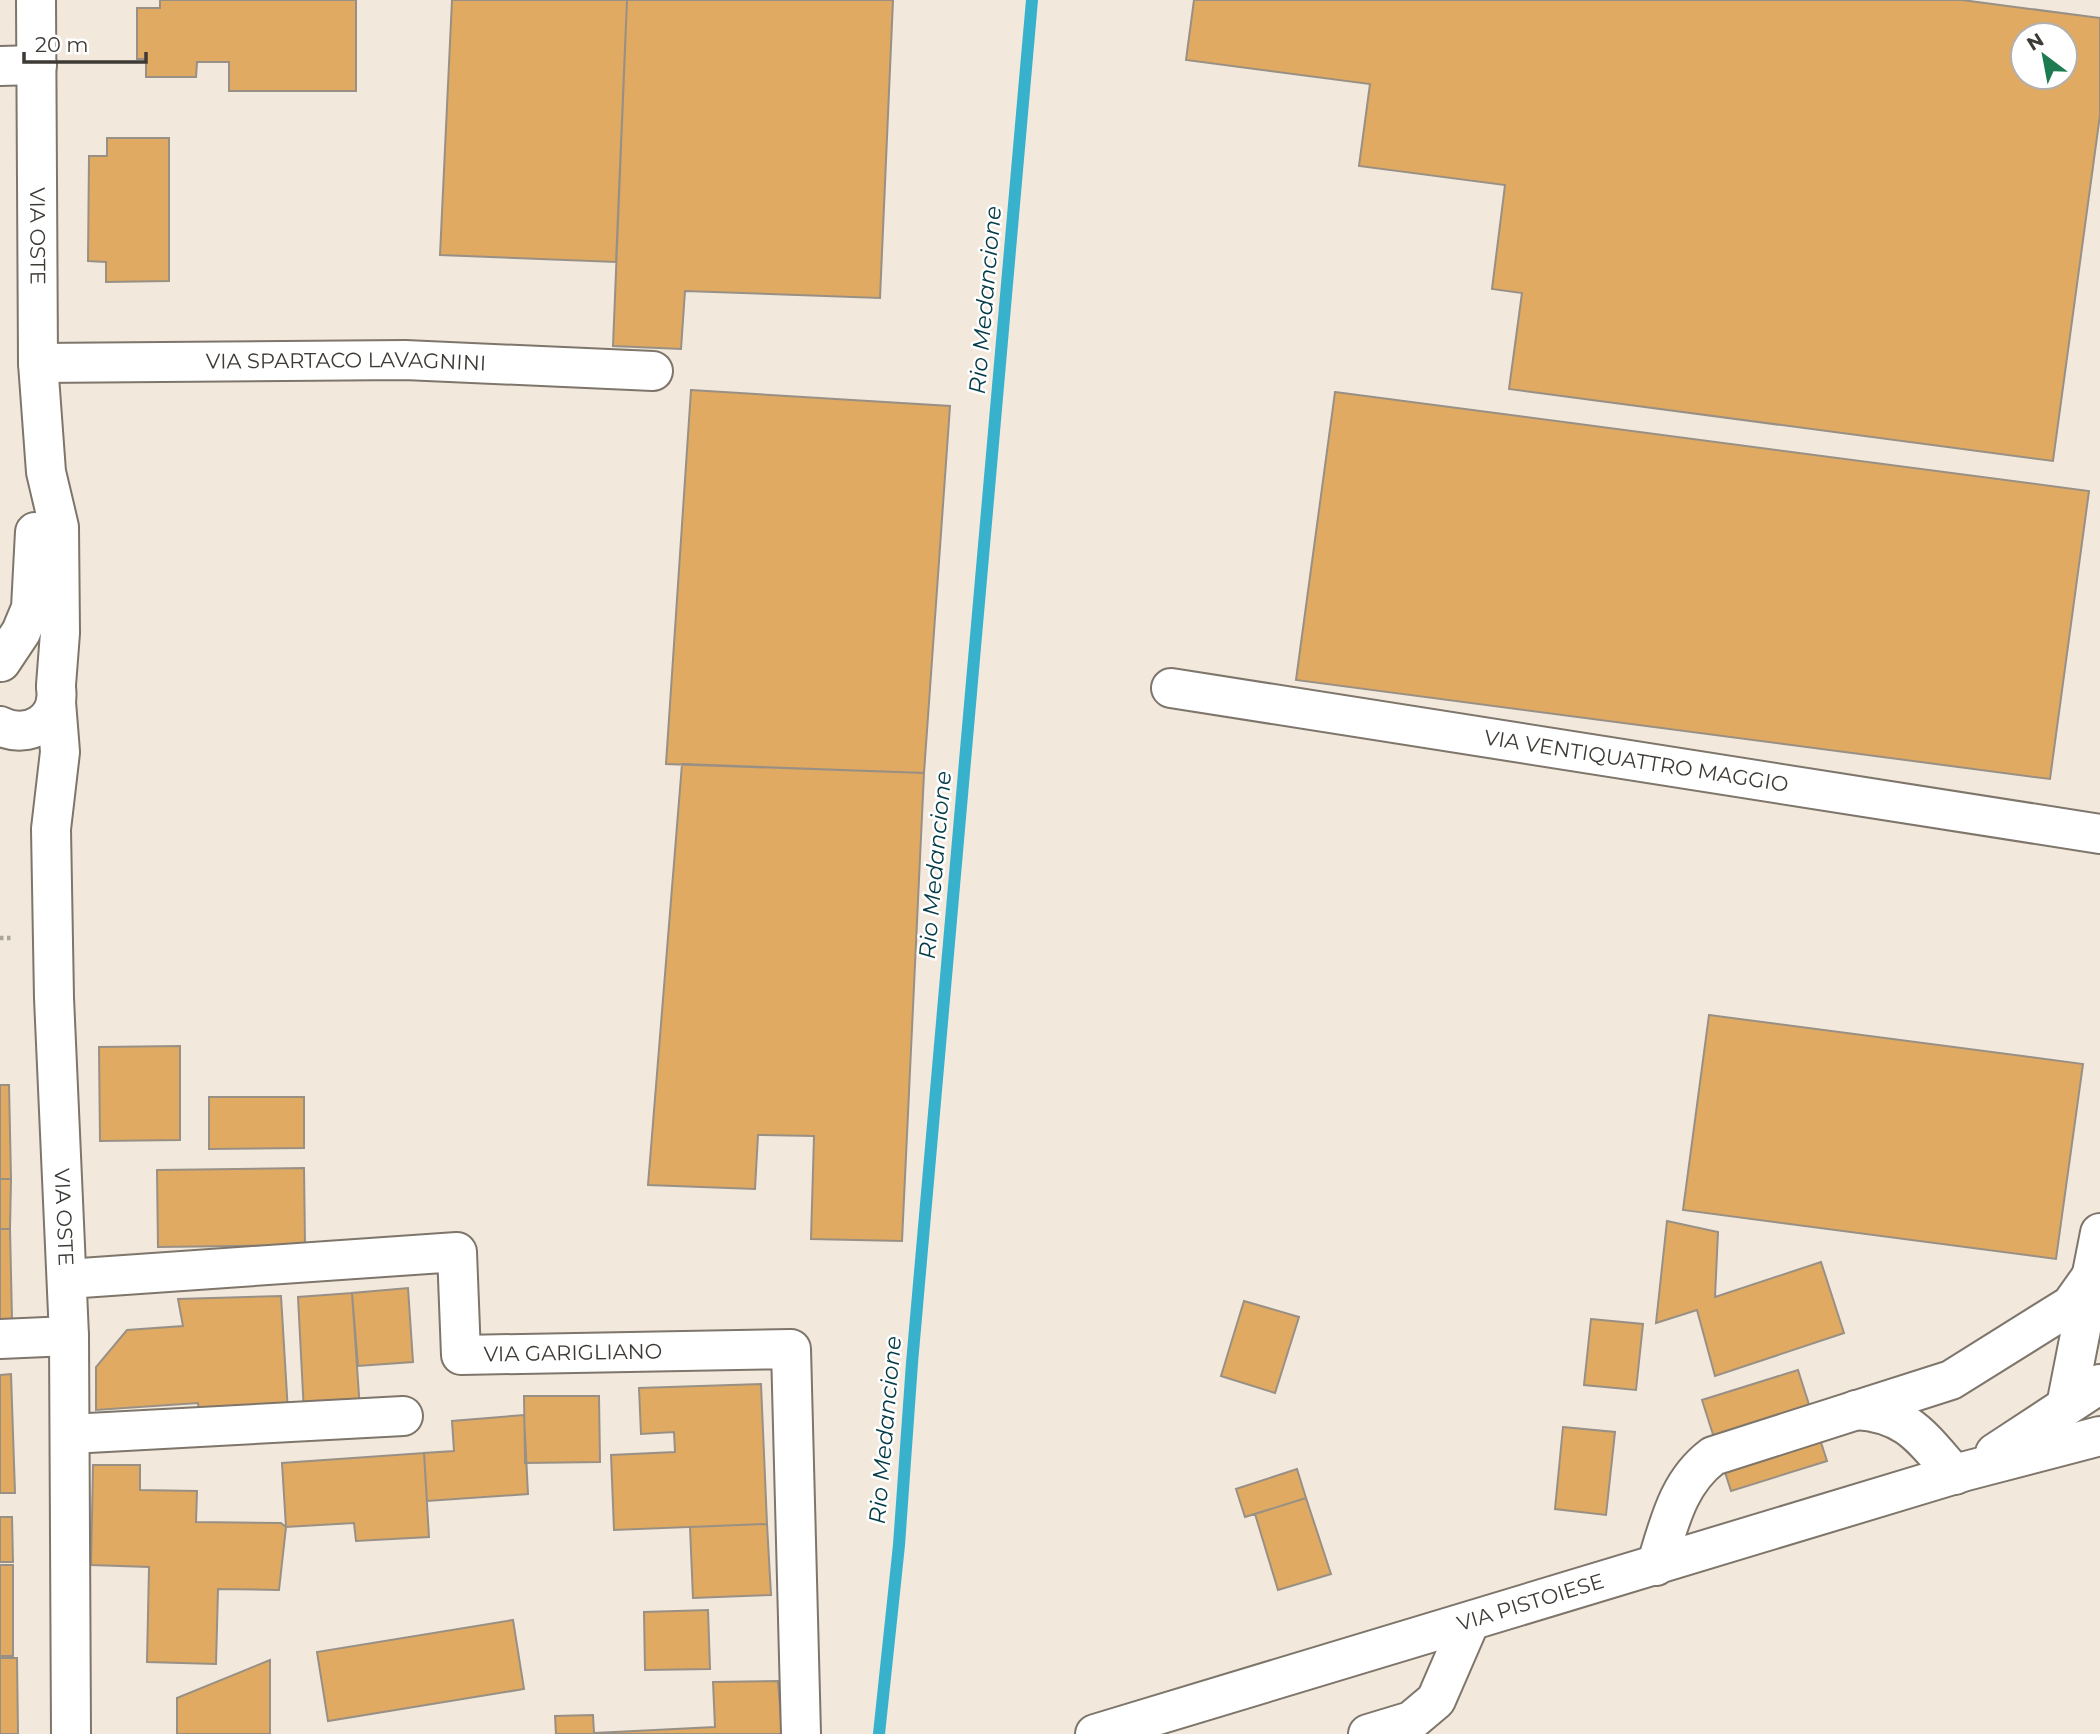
<svg xmlns="http://www.w3.org/2000/svg" width="2100" height="1734" viewBox="0 0 2100 1734" font-family="Montserrat,sans-serif">
<style>
.lines{fill:none;stroke-linecap:round;stroke-linejoin:round}
.stream{stroke:#38b1cc;stroke-width:12}
.building{fill:#e1aa62;stroke:#999085;stroke-width:2;fill-rule:evenodd}
.minor-casing{stroke:#7e756b;stroke-width:42}
.path{stroke:#aca59b;stroke-width:4.5;stroke-dasharray:3.5 3.5;stroke-linecap:butt}
.minor{stroke:#fff;stroke-width:38}
.labels{text-anchor:middle;stroke-width:5;stroke-linejoin:round;paint-order:stroke}
.street-label{font-size:21px;fill:#3e3a35;stroke:#fff}
.water-label{font-size:23px;font-style:italic;fill:#033b46;stroke:#fff}
</style>
<rect width="100%" height="100%" fill="#f2e8dc"/>
<g class="lines">
<path class="stream" d="M879,1734L899,1545L912,1363L1032,0"/>
</g>
<path class="building" d="M160,0H356V91H229V62H197L196,77H146V59H137V8H160Z
M452,0H627L616,262L440,255Z
M627,0H893L880,298L685,291L681,349L613,346Z
M1194,0H1962L2100,18V115L2053,461L1509,389L1522,293L1492,289L1505,185L1359,166L1370,84L1186,60ZM2023,35H2065V77H2023Z
M107,138H169V281L106,282V262L88,261L89,156H107Z
M691,390L950,406L924,773L666,764Z
M1335,392L2089,491L2050,779L1296,680Z
M682,764L924,773L902,1241L811,1239L814,1136L758,1135L755,1189L648,1185Z
M1709,1015L2083,1064L2056,1259L1683,1210Z
M180,1046V1140L100,1141L99,1047Z
M0,1085H9L11,1179H0Z
M209,1097H304V1148L209,1149Z
M304,1168L305,1245L158,1247L157,1170Z
M0,1179H11L10,1229H0Z
M1667,1221L1718,1232L1715,1297L1821,1262L1844,1333L1715,1376L1697,1310L1656,1323Z
M0,1229H10L12,1319H0Z
M408,1288L413,1362L358,1366L352,1293Z
M352,1293L360,1410L304,1413L298,1297Z
M281,1296L288,1412L200,1422L198,1403L96,1410V1367L127,1330L183,1326L178,1299Z
M1244,1301L1299,1317L1275,1393L1221,1376Z
M1591,1319L1643,1324L1636,1390L1584,1385Z
M1798,1370L1827,1461L1731,1491L1702,1400Z
M11,1374L15,1493H0V1375Z
M761,1384L767,1524L614,1530L611,1455L675,1452L674,1432L641,1434L639,1388Z
M524,1396H599L600,1462L525,1463Z
M524,1415L528,1494L427,1501L424,1453L454,1451L452,1421Z
M1563,1427L1615,1432L1606,1515L1555,1509Z
M424,1453L429,1537L356,1541L354,1523L286,1527L282,1463Z
M93,1465H140V1490L197,1491L196,1522L281,1523L286,1527L279,1590L218,1589L216,1664L147,1662L149,1567L91,1565Z
M1297,1469L1306,1498L1245,1517L1236,1489Z
M1306,1498L1331,1574L1278,1590L1255,1514Z
M0,1517H12L13,1562H0Z
M767,1524L771,1595L693,1598L690,1527Z
M0,1565H13V1656H0Z
M708,1610L710,1669L645,1670L644,1612Z
M513,1620L524,1689L328,1721L317,1652Z
M0,1658H17L18,1734H0Z
M270,1660V1734H177V1698Z
M778,1681L782,1734H556L555,1716L593,1715L594,1733L715,1727L713,1682Z"/>
<g class="lines">
<defs>
<g id="minor">
<path id="s1" d="M36,0L38,363L46,472L59,527L60,633L56,685"/>
<path d="M0,66L37,65"/>
<path id="s2" d="M38,363L405,360L653,371"/>
<path d="M1,662L21,632L31,608L35,532"/>
<path id="s3" d="M1171,688L2100,834"/>
<path id="s4" d="M56,702L60,752L51,829L54,998L69,1336L71,1734"/>
<path d="M0,726C28,740 61,721 56,688"/>
<path id="s5" d="M67,1279L457,1252L461,1355L791,1349L801,1734"/>
<path d="M0,1339L69,1336"/>
<path d="M2066,1406L2100,1233"/>
<path d="M1856,1410C1908,1413 1923,1439 1955,1475"/>
<path d="M70,1434L403,1416"/>
<path d="M1995,1453L2100,1384"/>
<path d="M1656,1566C1669,1525 1677,1483 1713,1456L1951,1380L2071,1305L2093,1274"/>
<path id="s6" d="M1095,1734L1966,1471L2100,1436"/>
<path d="M1368,1734L1411,1721L1436,1700L1469,1624"/>
</g>
</defs>
<use href="#minor" class="minor-casing"/>
<path class="path" d="M0,938H13"/>
<use href="#minor" class="minor"/>
</g>
<g class="labels">
<g class="street-label">
<text dy="7" stroke="none"><textPath href="#s1" startOffset="236">VIA OSTE</textPath></text>
<text dy="7" stroke="none"><textPath href="#s2" startOffset="308">VIA SPARTACO LAVAGNINI</textPath></text>
<text dy="7" stroke="none"><textPath href="#s3" startOffset="471">VIA VENTIQUATTRO MAGGIO</textPath></text>
<text dy="7" stroke="none"><textPath href="#s4" startOffset="516">VIA OSTE</textPath></text>
<text dy="7" stroke="none"><textPath href="#s5" startOffset="606">VIA GARIGLIANO</textPath></text>
<text dy="7" stroke="none"><textPath href="#s6" startOffset="455">VIA PISTOIESE</textPath></text>
</g>
<g class="water-label">
<text transform="translate(985 300) rotate(-85)" y="8">Rio Medancione</text>
<text transform="translate(935 865) rotate(-85)" y="8">Rio Medancione</text>
<text transform="translate(885 1430) rotate(-85)" y="8">Rio Medancione</text>
</g>
</g>
<g transform="translate(2044 56) rotate(328)"><circle r="33" fill="#ffffff" stroke="#b2b0ae" stroke-width="2"/>
<path d="M0-5L12 26L0 18L-12 26Z" fill="#1d7b52"/>
<text y="-10" font-size="19" font-weight="bold" text-anchor="middle" fill="#3e3a35">N</text>
</g>
<path d="M24 52v10h122v-10" fill="none" stroke="#3e3a35" stroke-width="3.5"/>
<text x="35" y="52" font-size="21" fill="#3e3a35" stroke="#ffffff" stroke-width="5" paint-order="stroke">20 m</text>
</svg>
